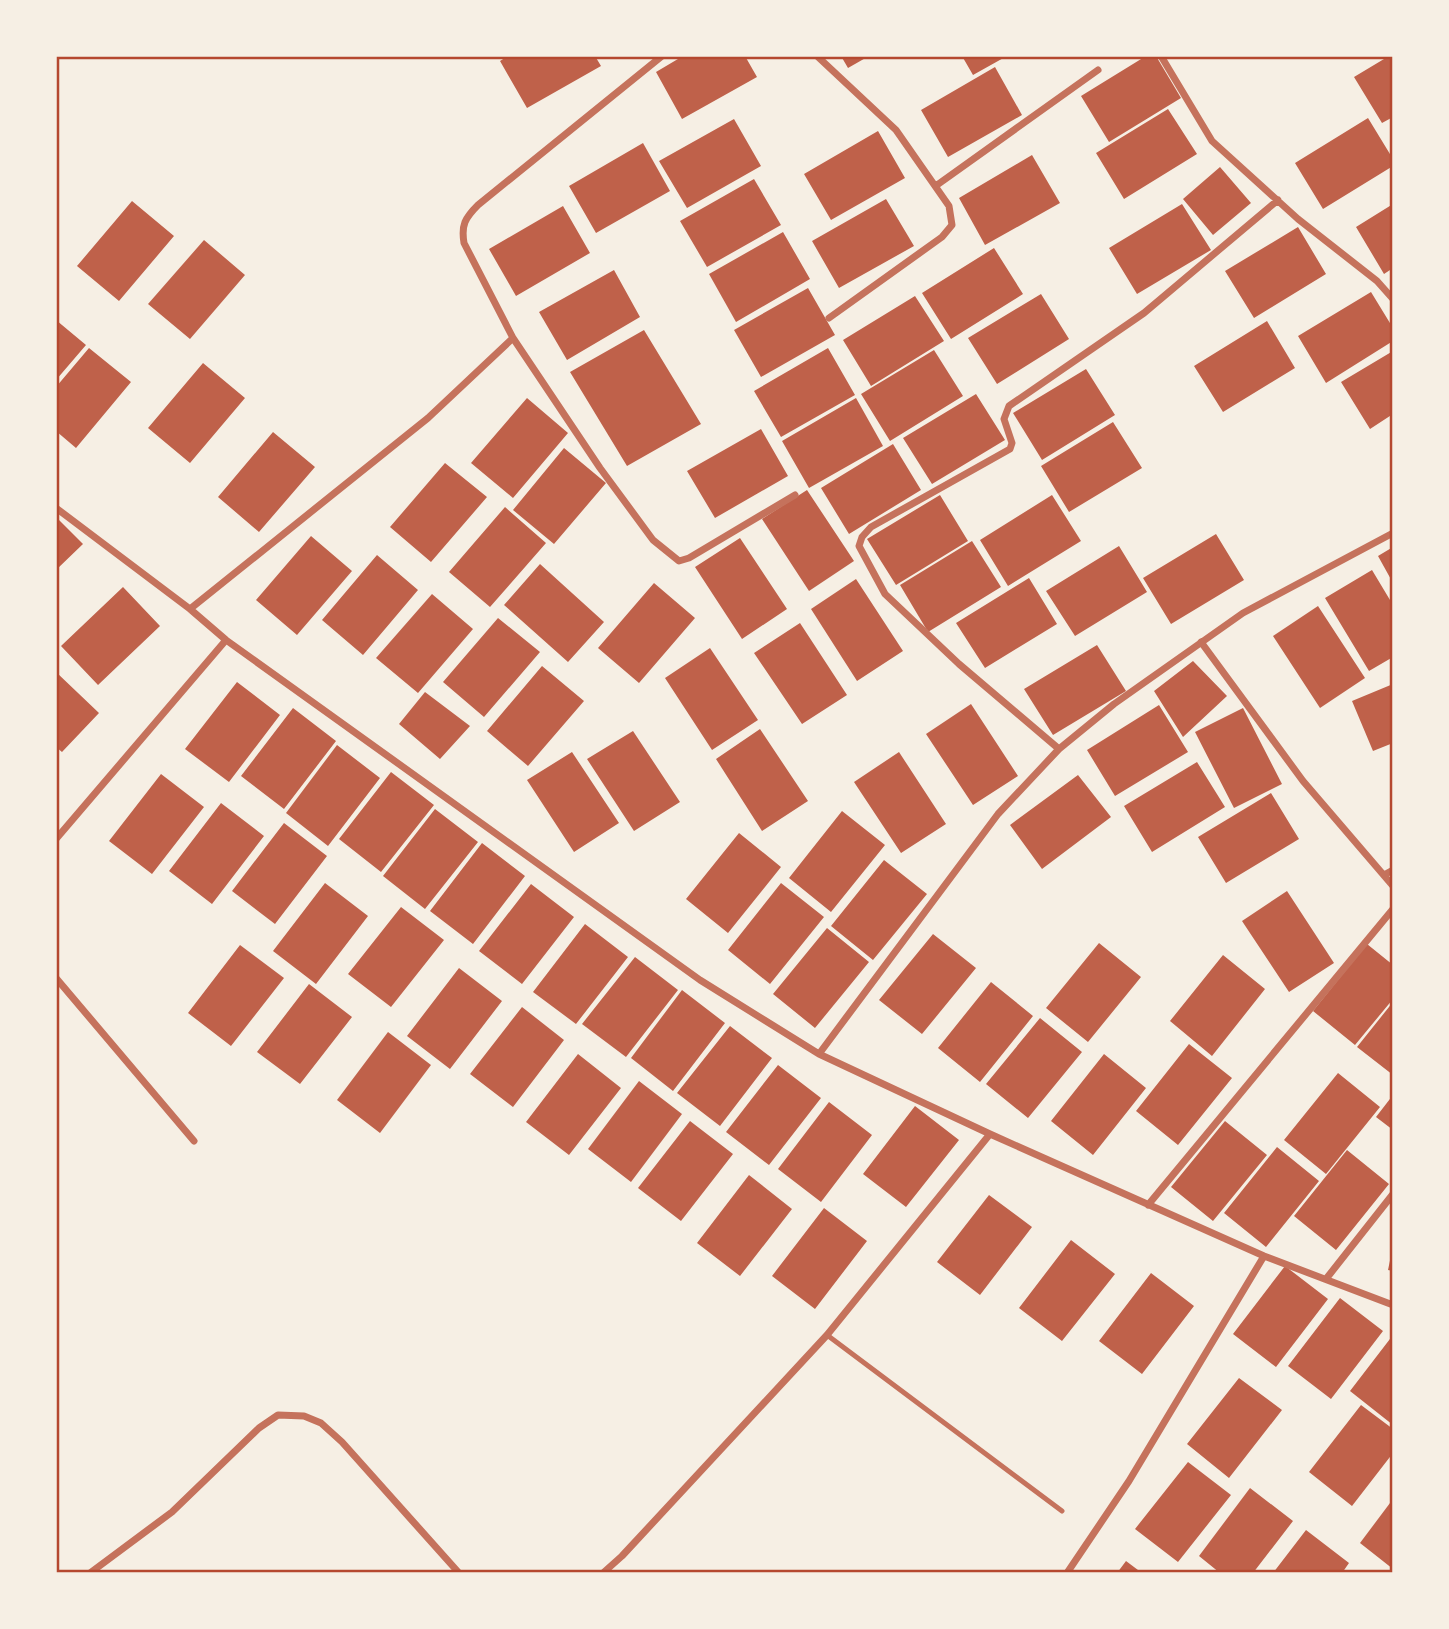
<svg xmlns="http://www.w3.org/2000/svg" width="1449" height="1629" viewBox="0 0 1449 1629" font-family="Jost,sans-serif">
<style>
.building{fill:#bf614a}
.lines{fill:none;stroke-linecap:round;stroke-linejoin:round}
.service{stroke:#c5725c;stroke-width:5}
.minor{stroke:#c5725c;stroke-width:7}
.neatline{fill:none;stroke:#b5482f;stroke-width:2.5}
</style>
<rect width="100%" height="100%" fill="#f6efe4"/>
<path class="building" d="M508,56H595L601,66L527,108L500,61Z
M683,56H745L757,77L682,119L656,72Z
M841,56H869L848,68Z
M962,56H1007L973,75Z
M1146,56H1156L1181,98L1109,142L1081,96Z
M1389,56H1393V117L1382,123L1354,77Z
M995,67L1022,115L948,157L921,110Z
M1168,109L1197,154L1124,199L1096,153Z
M1368,118L1393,159V166L1323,209L1295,163Z
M734,119L761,166L687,208L659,161Z
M878,131L905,178L831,220L804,174Z
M643,143L670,191L596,233L569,186Z
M1032,155L1060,203L985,245L959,198Z
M1220,167L1251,203L1213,235L1183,199Z
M754,179L781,225L707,267L680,221Z
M886,199L914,246L839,288L812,241Z
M132,201L174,236L119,301L77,266Z
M1182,204L1211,250L1137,294L1109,248Z
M1393,204V268L1384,274L1356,227Z
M563,206L590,253L516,296L489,249Z
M1298,227L1326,274L1254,318L1225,271Z
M783,232L810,279L736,322L709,274Z
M204,240L245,275L190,339L148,304Z
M994,248L1023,294L951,339L922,293Z
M614,270L640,317L567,360L539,312Z
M808,288L835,335L761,377L734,330Z
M1371,292L1393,328V341L1326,383L1298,336Z
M1041,294L1069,339L997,384L968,338Z
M915,296L944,341L871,386L843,340Z
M56,320L86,345L56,380Z
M1267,321L1295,368L1223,412L1194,366Z
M644,330L701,424L627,466L570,372Z
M89,348L131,382L76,448L56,431V387Z
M828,348L855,395L781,437L754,391Z
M934,350L963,396L890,441L861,394Z
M1393,351V414L1370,429L1341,382Z
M203,363L245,398L190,463L148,428Z
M1086,369L1115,415L1042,460L1013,413Z
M976,394L1005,440L932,484L903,438Z
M527,398L568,433L513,498L471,463Z
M856,398L883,446L809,488L782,441Z
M1113,422L1142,468L1069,512L1041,466Z
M761,429L788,476L715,518L687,471Z
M273,432L315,467L259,532L218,497Z
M893,444L921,490L849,534L821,488Z
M564,448L606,483L554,544L513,510Z
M445,463L487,497L431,562L390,527Z
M807,490L854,561L809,591L762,519Z
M940,495L968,541L896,585L867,539Z
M1052,495L1081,541L1008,586L980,540Z
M505,507L546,543L490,607L449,572Z
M56,517L83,544L56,570Z
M1216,534L1244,580L1171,624L1143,578Z
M311,536L352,571L297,635L256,600Z
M740,538L787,609L742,639L695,567Z
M972,541L1001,587L928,632L900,585Z
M1119,546L1147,592L1075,636L1046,591Z
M1393,547V583L1378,556Z
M377,555L418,590L363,655L322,620Z
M540,564L604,622L568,662L504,605Z
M1372,570L1393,605V657L1369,671L1325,598Z
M1029,578L1057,624L985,668L956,623Z
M856,579L903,651L857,681L811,609Z
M654,583L695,618L639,683L598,648Z
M123,587L160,626L98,685L61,646Z
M432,594L473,629L418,693L376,658Z
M1318,606L1365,678L1320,708L1273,636Z
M498,618L540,652L484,717L443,682Z
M800,623L847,695L802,724L754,653Z
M1097,645L1126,691L1053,735L1024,689Z
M710,648L758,720L712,750L665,678Z
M1193,661L1227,696L1183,737L1154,691Z
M542,666L584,701L528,766L487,731Z
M56,672L99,713L62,752L56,747Z
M237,682L280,715L229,782L185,749Z
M1393,684V743L1373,751L1352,701Z
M425,692L470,726L440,759L399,724Z
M971,704L1018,776L973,805L926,734Z
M1159,705L1188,752L1115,796L1087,750Z
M293,708L336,741L284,809L241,776Z
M1243,708L1282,784L1234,808L1195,732Z
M760,729L808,801L762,831L716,759Z
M633,731L680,802L634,831L587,759Z
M337,745L380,778L328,846L286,813Z
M572,752L619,823L574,852L527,780Z
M899,752L946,824L901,853L854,782Z
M1197,762L1225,807L1152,852L1124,806Z
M391,772L434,805L381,872L339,839Z
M161,774L204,807L152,874L109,841Z
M1078,775L1111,817L1042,869L1010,825Z
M1271,793L1299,839L1226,883L1198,837Z
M221,803L264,836L212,904L169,871Z
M435,809L478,842L425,909L383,876Z
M842,811L885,845L831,912L789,878Z
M284,823L327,856L275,924L232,891Z
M739,833L781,867L728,933L686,899Z
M482,843L525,876L473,944L430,911Z
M884,860L927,894L873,960L831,926Z
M325,883L368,916L316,984L273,951Z
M781,883L824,917L770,984L728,950Z
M531,884L574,917L522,984L479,951Z
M1287,891L1334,963L1289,992L1242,921Z
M401,907L444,940L391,1007L348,974Z
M585,924L628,957L576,1024L533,992Z
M827,928L869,962L815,1028L773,994Z
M933,934L976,968L922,1034L879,1000Z
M1099,943L1141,977L1088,1042L1046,1008Z
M1367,944L1393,965V999L1355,1045L1313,1011Z
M240,945L284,978L231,1046L188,1013Z
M1223,955L1265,989L1212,1056L1170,1021Z
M635,957L678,990L626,1057L582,1024Z
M459,968L502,1001L450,1069L407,1036Z
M991,982L1033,1016L980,1082L938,1048Z
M309,984L352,1017L300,1084L257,1052Z
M682,990L725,1023L673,1091L631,1058Z
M1393,1002V1075L1357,1047Z
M522,1007L564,1040L513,1107L470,1074Z
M1040,1018L1082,1052L1028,1118L986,1084Z
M730,1026L772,1058L720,1126L677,1093Z
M388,1032L431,1065L380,1133L337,1100Z
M1189,1044L1232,1078L1178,1145L1136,1111Z
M578,1054L621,1088L569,1155L526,1122Z
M1104,1054L1146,1088L1093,1155L1051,1121Z
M778,1065L821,1098L769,1165L726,1132Z
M1338,1073L1380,1107L1326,1174L1284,1140Z
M639,1081L682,1114L631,1182L588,1149Z
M1393,1095V1130L1376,1117Z
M829,1102L872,1135L821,1202L778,1169Z
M915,1106L959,1140L906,1207L863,1174Z
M690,1121L733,1154L681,1221L638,1188Z
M1225,1121L1267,1155L1213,1221L1171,1187Z
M1277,1147L1319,1181L1266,1247L1224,1213Z
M1347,1150L1389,1184L1336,1250L1294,1216Z
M749,1175L792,1209L740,1276L697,1243Z
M989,1195L1032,1227L980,1295L937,1262Z
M824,1208L867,1241L815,1309L772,1276Z
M1071,1240L1115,1274L1062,1341L1019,1308Z
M1392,1251H1393V1271L1388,1270Z
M1285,1266L1328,1299L1276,1367L1233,1334Z
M1151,1273L1194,1306L1142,1374L1099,1341Z
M1340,1298L1383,1331L1331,1399L1288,1366Z
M1393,1335V1425L1350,1391Z
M1239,1378L1282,1410L1229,1478L1187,1444Z
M1361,1405L1393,1429V1453L1352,1506L1309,1472Z
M1188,1462L1231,1495L1178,1562L1135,1529Z
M1250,1488L1293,1521L1253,1573H1220L1199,1556Z
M1393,1499V1569L1360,1543Z
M1306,1530L1349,1563L1342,1573H1273Z
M1126,1561L1142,1573H1117Z"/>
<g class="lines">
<path class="service" d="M827,1335L1062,1511"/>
<path class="minor" d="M662,56L478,205C465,218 461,225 464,243L513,338L600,468L653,540L679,561L689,558L795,495
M817,56L896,130L949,206L952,225L942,237L829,318
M1161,56L1212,141L1298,219L1377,281L1393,299
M937,185L1098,70
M56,508L190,609L226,640L700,980L819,1054L990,1134L1264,1256L1393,1305
M190,609L428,418L513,338
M1201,642L1303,781L1393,886
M1059,749L959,664L885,594L859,546L862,537L871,527L1010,449L1012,443L1004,419L1009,406L1144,313L1278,200
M56,839L226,640
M1384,875L1393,870
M56,978L194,1141
M819,1054L998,814L1059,749L1114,704L1243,613L1393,533
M1148,1205L1393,909
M1326,1279L1393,1194
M90,1573L172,1512L259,1428L278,1415L304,1416L321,1423L342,1442L459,1573
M603,1573L622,1556L827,1335L990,1134
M1067,1573L1129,1481L1264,1256"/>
</g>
<rect width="1449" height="1629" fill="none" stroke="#f6efe4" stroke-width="116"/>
<rect x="58" y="58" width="1333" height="1513" class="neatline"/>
</svg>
